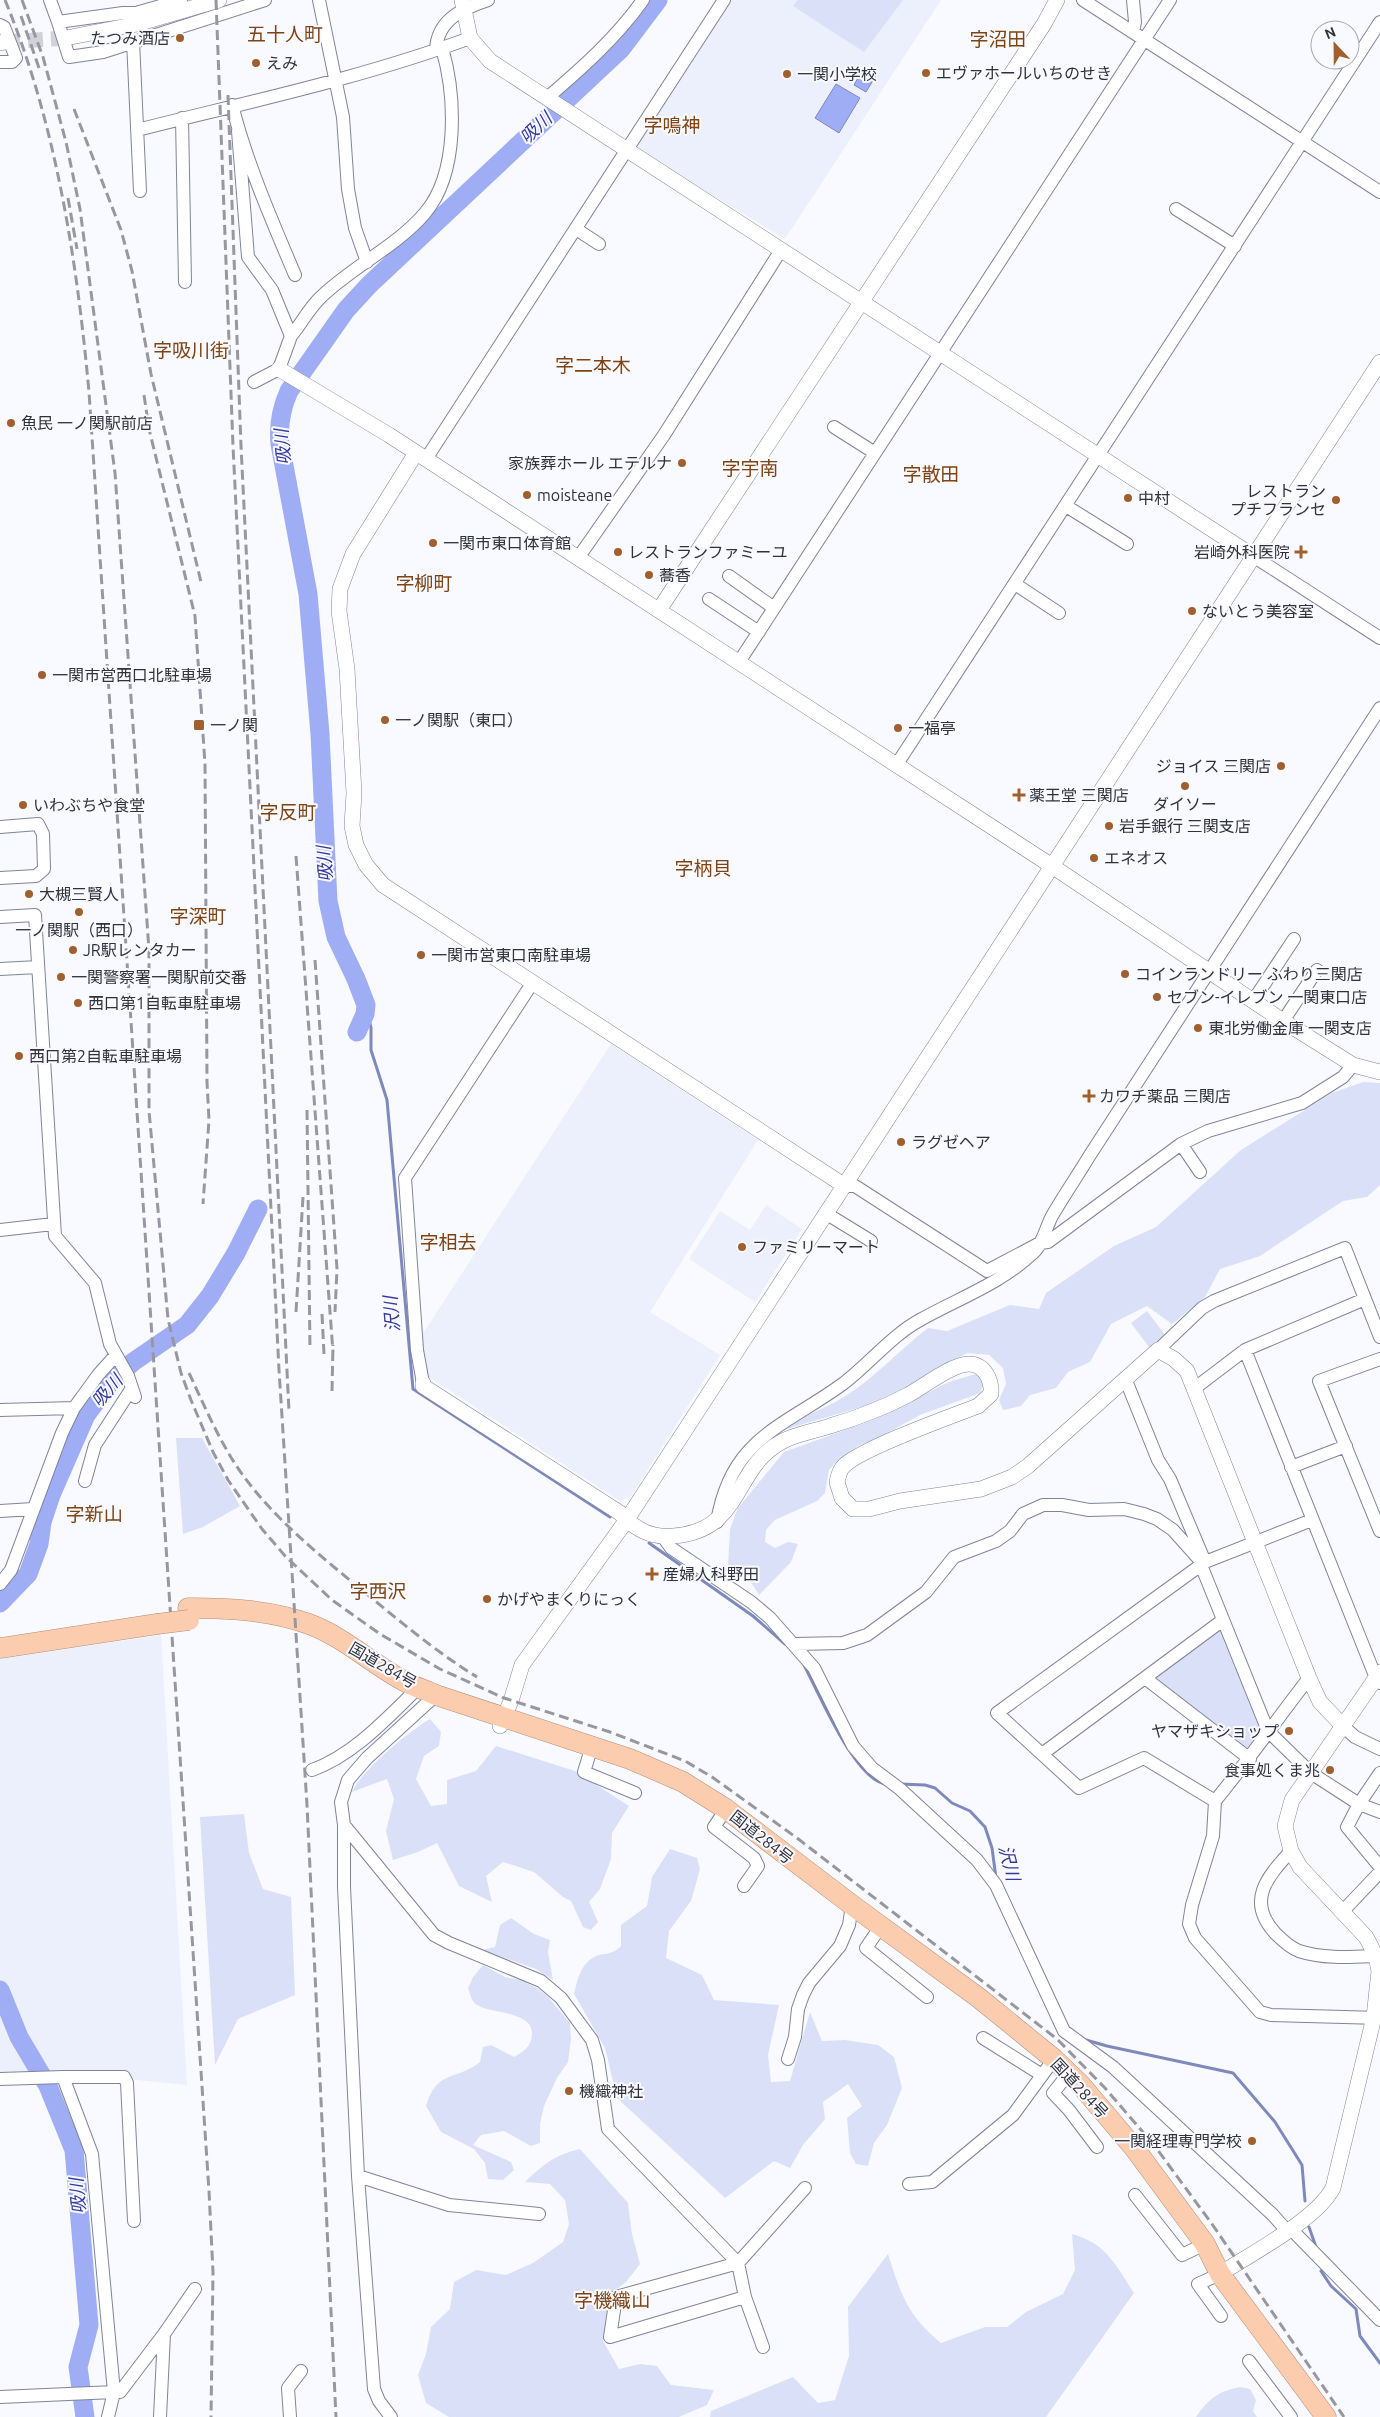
<svg xmlns="http://www.w3.org/2000/svg" width="1380" height="2417" viewBox="0 0 1380 2417" font-family="Ubuntu,'Noto Sans JP',sans-serif">
<style>
.built{fill:#eceffc}
.green{fill:#dae0f8}
.water{fill:#9faef4;stroke:#7e89bc}
.lines{fill:none;stroke-linecap:round;stroke-linejoin:round}
.stream{stroke:#7e89bc;stroke-width:3}
.river{stroke:#9faef4;stroke-width:19}
.tertiary-tunnel{stroke:#d1d2d8;stroke-width:15;stroke-dasharray:15 8;stroke-linecap:butt}
.minor-casing{stroke:#7f8499;stroke-width:14}
.tertiary-casing{stroke:#7f8499;stroke-width:16}
.trunk-casing{stroke:#b38e79;stroke-width:21}
.minor{stroke:#fff;stroke-width:12}
.tertiary{stroke:#fff;stroke-width:15}
.trunk{stroke:#fbccae;stroke-width:20}
.rail{stroke:#97989f;stroke-width:3;stroke-dasharray:10 5;stroke-linecap:butt}
.trunk-bridge-casing{stroke:#b38e79;stroke-width:21;stroke-linecap:butt}
.trunk-bridge{stroke:#fbccae;stroke-width:20}
.poi-dot{fill:#a25f2e;stroke:#f9faff;stroke-width:2}
.labels{text-anchor:middle;stroke-width:4;stroke-linejoin:round;paint-order:stroke}
.poi-label{font-size:16px;fill:#30323b;stroke:#f9faff;text-anchor:start}
.street-label{font-size:16px;fill:#30323b;stroke:#f9faff}
.water-label{font-size:18px;font-style:italic;fill:#353a9d;stroke:#f9faff}
.quarter-label{font-size:19px;fill:#7f4415;stroke:#f9faff}
</style>
<rect width="100%" height="100%" fill="#f9faff"/>
<path class="built" d="M729,0H941L785,239L634,148Z
M611,1044L758,1140L650,1312L720,1355L631,1496L620,1501L429,1377L420,1338Z
M766,1205L802,1229L755,1302L689,1259L720,1211L750,1230Z
M161,1635L187,2085L67,2073L0,2074V1659Z"/>
<path class="green" d="M798,0H903L864,52L793,6Z
M1363,1082L1380,1083V1185L1367,1197L1343,1201L1260,1256L1220,1269L1205,1297L1172,1324L1147,1306L1111,1324L1090,1362L1068,1372L1056,1388L1030,1395L1021,1406L1003,1410L999,1400L1006,1384L1003,1368L989,1355L967,1353L905,1388L868,1405L783,1430C801,1415 824,1410 844,1397C875,1378 899,1350 928,1328L947,1331L1010,1305L1039,1309L1046,1293L1114,1246L1156,1227L1241,1150L1332,1093Z
M1147,1311L1165,1335L1149,1347L1131,1323Z
M975,1374L982,1377L983,1386L980,1393L920,1415L882,1436L858,1446L838,1460L829,1470L825,1493L817,1501L775,1520L766,1530L765,1542L775,1548L788,1542L798,1544L791,1562L759,1595L750,1581L737,1574L728,1566L730,1529L738,1508L784,1452L873,1420L949,1382Z
M176,1438H202L240,1506L203,1527L183,1534Z
M1216,1629L1224,1631L1263,1733L1247,1750L1151,1676Z
M430,1719L441,1732L439,1746L424,1756L416,1779L431,1806L447,1804V1780L476,1771L496,1746L575,1771L629,1806L612,1833L611,1859L600,1889L589,1902L598,1922L591,1930L583,1927L571,1901L563,1897L534,1872L503,1862L486,1876L492,1902L459,1886L437,1843L418,1852L393,1860L386,1831L394,1799L387,1779L352,1792C362,1770 409,1731 430,1719Z
M244,1814L249,1853L263,1889L291,1897L295,1995L238,2019L215,2065L200,1817Z
M670,1849L697,1858L700,1869L691,1901L669,1931L666,1958L702,1975L714,2000L779,2005L768,2055L771,2082L790,2081L810,2012L822,2041L845,2040L878,2045L894,2057L902,2088L887,2125L874,2143L868,2166L856,2164L850,2153L847,2118L862,2106L848,2084L823,2102L825,2119L803,2145L790,2168L774,2161L725,2198L617,2098L605,2048L574,1994C578,1978 581,1961 599,1955C609,1953 613,1954 621,1946V1925L647,1906L652,1877Z
M511,1918L534,1934L550,1940L548,1952L553,1980L536,1969L483,1950L495,1947L500,1925Z
M483,1965L505,1977L520,1980L537,1988L548,1997L570,2023L571,2039L568,2062L557,2078L544,2106L540,2124V2143L531,2146L504,2131L481,2135L473,2145L511,2162L514,2170L503,2180L488,2179L485,2163L474,2149L441,2132L426,2106C437,2069 456,2081 480,2062L483,2047L491,2045L514,2057C523,2052 532,2046 532,2034C533,2011 491,2014 477,2005C472,2002 470,1994 468,1988L473,1977Z
M580,2149L628,2203L632,2234L640,2264L626,2282L609,2295L603,2341L619,2369L640,2364L657,2366L671,2385L714,2390L707,2405L679,2417H449L426,2403L418,2375L426,2354L431,2327L450,2309L454,2282L476,2270L506,2275L533,2263L563,2242L569,2224L565,2200L550,2184L525,2182C542,2165 556,2154 580,2149Z
M1072,2234C1106,2243 1116,2265 1134,2293L1046,2417H710L711,2411L793,2377L818,2403L835,2400L849,2356L848,2307L888,2254C901,2295 908,2316 941,2343L985,2327H1007L1026,2312L1063,2294L1075,2270Z
M1240,2387L1250,2389L1256,2400L1253,2411L1257,2417H1196C1208,2399 1219,2391 1240,2387Z"/>
<path class="water" d="M864,67L877,74L866,92L854,85Z
M836,84L860,98L839,133L815,118Z"/>
<g class="lines">
<path class="stream" d="M366,1005L371,1028V1050L387,1100L413,1389L610,1517
M649,1543L753,1616L785,1644
M804,1665C818,1691 856,1783 887,1784
M900,1784L925,1785L935,1788L952,1803L970,1811L985,1827L992,1848L996,1878
M1086,2040L1107,2046L1233,2073L1275,2122L1302,2165L1305,2201
M1309,2227L1316,2247
M1321,2271L1331,2286L1356,2309L1360,2336L1380,2363"/>
<path class="river" d="M357,1032L365,1014L366,1005L356,979L336,937L328,901L320,734L308,594L280,444C278,425 281,409 289,391L346,310L369,285L621,49L658,0
M0,1603L28,1574L39,1544L42,1522L51,1495L86,1415L112,1380L133,1362L187,1325L210,1296L236,1253L258,1209
M0,1990L19,2037L48,2086L74,2150L89,2325L78,2367L85,2417"/>
<path class="tertiary-tunnel" d="M5,42L66,38"/>
<defs>
<path id="minor" d="M50,0L58,22
M181,0L136,13H123L58,22L69,57L103,52L265,0
M319,0L343,117L348,189L355,228L367,262
M1083,0L1380,192
M0,25L4,27L16,58L12,62H0
M1133,32L1135,22L1133,0
M133,41L140,191
M436,50C437,20 463,8 488,0
M547,98C582,68 616,38 643,0
M232,105C246,161 272,221 295,275
M182,118L185,282
M137,130C248,102 362,78 470,38
M238,131L248,257L272,290L291,336L279,369L254,382
M1176,209L1235,246
M576,229L599,244
M291,336C302,323 309,308 321,297C353,266 396,247 425,213C459,173 456,96 442,48
M834,427L875,453
M426,459L724,0
M1066,506L1127,544
M1253,556L1380,638
M578,558L664,435L781,250
M729,576L774,608
M1015,584L1059,613
M709,599L759,632
M739,662L1170,0
M897,764L1380,22
M0,827L38,824L43,834L44,869L36,876L0,878
M0,917L35,915L55,1236L95,1283L110,1344L128,1376L135,1397
M0,969L38,967
M1253,1001L1294,939
M1283,1021L1317,970
M1181,1144L1200,1172
M845,1186H855L987,1271L1040,1243L1048,1242L1181,1144L1208,1131L1302,1103L1343,1077L1353,1065
M827,1214L871,1241
M0,1230L53,1224
M1158,1350L1202,1308L1214,1301L1345,1248L1380,1337
M1245,1350L1376,1678L1380,1683
M1380,1359L1319,1381L1380,1531
M1125,1378L1158,1460L1170,1479L1205,1562L1201,1565L1268,1731L1311,1773L1359,1804L1380,1812
M423,1383L417,1350L405,1178L533,982
M1195,1388L1245,1350L1365,1299
M0,1410L74,1408
M1291,1467L1346,1446
M85,1481L95,1445L132,1388
M0,1511L33,1509
M717,1522C731,1437 784,1427 844,1383C870,1363 891,1336 920,1320C959,1298 1000,1284 1033,1253C1043,1244 1046,1227 1052,1216C1064,1195 1078,1175 1090,1155L1380,708
M663,1537L671,1548L751,1602L770,1618L814,1668L853,1746L872,1768L900,1789L977,1860L996,1885L1064,2031L1113,2067L1273,2215L1287,2231
M1205,1562L1312,1520
M1201,1565L997,1713L1079,1788L1144,1758L1215,1801L1213,1836L1192,1905L1189,1924L1195,1938L1260,2012L1271,2015L1380,2018
M0,1584L11,1570L62,1433L74,1408L98,1375L115,1356
M795,1644L843,1643L867,1635L926,1592L954,1557L996,1541L1010,1531L1023,1514L1043,1505H1062L1089,1510L1124,1509L1144,1514L1157,1519L1173,1530L1198,1558
M1145,1678L1250,1759
M436,1695L367,1758L348,1780L341,1802L344,1825L434,1935L449,1943L541,1981L561,1998L592,2040L598,2060L608,2129L738,2263L745,2297L763,2347
M1343,1726L1355,1737L1380,1749
M592,1746L584,1772L635,1793
M1042,1754L1223,1620
M312,1770C354,1755 388,1717 419,1687
M1380,1773L1359,1804L1347,1827L1380,1867
M1215,1801C1248,1761 1277,1719 1309,1678
M726,1809L714,1827L754,1858L758,1866L744,1886
M344,1825V1887L358,2176L374,2389L379,2401L391,2417
M1291,1851C1267,1877 1246,1901 1275,1933C1281,1939 1291,1948 1299,1951C1323,1959 1351,1957 1376,1956
M1342,1912L1380,1872
M881,1926L866,1948L927,1997
M983,2038L1042,2075
M788,2059L795,2037L798,2009L803,1995L809,1983L840,1946L849,1925L852,1905
M1069,2073L1053,2093L1069,2110L1097,2147
M63,2077H124L127,2083L134,2221
M0,2079L63,2077L92,2154L114,2392H120L164,2334L195,2289
M358,2176L449,2205L539,2214
M909,2184L932,2182L1013,2115L1054,2059
M1135,2195L1182,2255L1205,2244
M1290,2228L1380,2320
M1220,2274L1198,2284L1221,2316
M745,2297L610,2337L616,2297L738,2263L805,2188
M1249,2361L1291,2417
M0,2397L114,2392L108,2417
M160,2417L164,2334
M290,2417L288,2388L301,2371"/>
<path id="tertiary" d="M462,0L470,38L490,61L1253,556
M66,38L137,24L219,0
M0,43L5,42
M279,369L389,435L1052,866L1283,1021L1353,1065L1380,1072
M416,453L353,554L340,589L339,611L347,669L354,793L352,826L356,845L366,865L383,885L845,1186
M659,610L1044,24L1057,0
M423,1383V1386L620,1513C635,1529 650,1538 673,1536C744,1531 732,1467 783,1441C797,1434 815,1431 830,1426C857,1418 883,1408 908,1395C923,1387 952,1364 969,1364C985,1364 992,1381 991,1394L978,1406C954,1415 854,1451 842,1468C839,1472 838,1478 837,1482L842,1498L853,1509H869L900,1501L981,1489L1012,1477L1028,1466L1158,1350L1174,1359L1187,1371L1309,1678L1320,1702L1343,1726
M500,1726L511,1701L522,1665L626,1521L1380,362
M1220,2274C1252,2253 1316,2220 1333,2188L1374,2017L1379,1971L1376,1956L1366,1937L1300,1867L1291,1851L1285,1826L1292,1800L1380,1672"/>
<path id="trunk" d="M188,1608C229,1608 270,1610 309,1624C344,1637 372,1664 404,1681C414,1687 426,1690 436,1695L630,1759L683,1782L726,1809L852,1905L979,1998L1054,2059L1080,2084L1135,2149L1205,2244L1220,2274L1326,2417
M0,1648L157,1624"/>
</defs>
<use href="#minor" class="minor-casing"/>
<use href="#tertiary" class="tertiary-casing"/>
<use href="#trunk" class="trunk-casing"/>
<use href="#minor" class="minor"/>
<use href="#tertiary" class="tertiary"/>
<use href="#trunk" class="trunk"/>
<path class="rail" d="M5,0C56,123 77,261 89,392L209,2191L213,2272L211,2417
M22,0L43,57L66,142L80,209L115,473L149,950V1111L168,1319L181,1373L191,1400L213,1452L228,1480L262,1529L286,1557L332,1600L380,1634L440,1669L504,1698L610,1732L685,1761L712,1777L797,1838L1057,2039L1105,2088L1154,2145L1212,2224L1344,2417
M216,0L233,446L279,1370L307,1805L336,2417
M21,16L39,68
M228,95L241,446L289,1411
M74,109L121,230L132,271L151,374L201,582
M68,198L77,249
M144,395L149,429L195,616L205,764L207,1082L209,1120L203,1204
M296,856L333,1352
M315,960L337,1269L335,1312
M307,1110L310,1350
M296,1312L303,1197
M322,1314L324,1354
M189,1373C205,1407 220,1443 242,1474C276,1521 323,1558 368,1595C403,1624 438,1653 477,1677
M332,1391L333,1345"/>
<defs>
<path id="trunk-bridge" d="M157,1624L189,1620"/>
</defs>
<use href="#trunk-bridge" class="trunk-bridge-casing"/>
<use href="#trunk-bridge" class="trunk-bridge"/>
</g>
<g class="poi-dot">
<circle cx="180" cy="38" r="5"/>
<circle cx="256" cy="63" r="5"/>
<circle cx="926" cy="73" r="5"/>
<circle cx="787" cy="74" r="5"/>
<circle cx="11" cy="423" r="5"/>
<circle cx="682" cy="463" r="5"/>
<circle cx="527" cy="495" r="5"/>
<circle cx="1128" cy="498" r="5"/>
<circle cx="1336" cy="500" r="5"/>
<circle cx="433" cy="543" r="5"/>
<circle cx="618" cy="552" r="5"/>
<path d="M1298.5 544.5h5v5h5v5h-5v5h-5v-5h-5v-5h5z"/>
<circle cx="649" cy="575" r="5"/>
<circle cx="1192" cy="611" r="5"/>
<circle cx="42" cy="675" r="5"/>
<circle cx="385" cy="720" r="5"/>
<rect x="193" y="719" width="12" height="12" rx="2.5"/>
<circle cx="898" cy="728" r="5"/>
<circle cx="1281" cy="766" r="5"/>
<circle cx="1185" cy="786" r="5"/>
<path d="M1016.5 787.5h5v5h5v5h-5v5h-5v-5h-5v-5h5z"/>
<circle cx="23" cy="805" r="5"/>
<circle cx="1109" cy="826" r="5"/>
<circle cx="1094" cy="858" r="5"/>
<circle cx="29" cy="894" r="5"/>
<circle cx="79" cy="912" r="5"/>
<circle cx="73" cy="950" r="5"/>
<circle cx="421" cy="955" r="5"/>
<circle cx="1125" cy="974" r="5"/>
<circle cx="61" cy="977" r="5"/>
<circle cx="1157" cy="997" r="5"/>
<circle cx="78" cy="1003" r="5"/>
<circle cx="1198" cy="1028" r="5"/>
<circle cx="19" cy="1056" r="5"/>
<path d="M1086.5 1088.5h5v5h5v5h-5v5h-5v-5h-5v-5h5z"/>
<circle cx="901" cy="1142" r="5"/>
<circle cx="742" cy="1247" r="5"/>
<path d="M649.5 1566.5h5v5h5v5h-5v5h-5v-5h-5v-5h5z"/>
<circle cx="487" cy="1599" r="5"/>
<circle cx="1289" cy="1731" r="5"/>
<circle cx="1330" cy="1770" r="5"/>
<circle cx="569" cy="2091" r="5"/>
<circle cx="1252" cy="2141" r="5"/>
</g>
<g class="labels">
<g class="poi-label">
<text x="170" y="44" text-anchor="end">たつみ酒店</text>
<text x="266" y="69">えみ</text>
<text x="936" y="79">エヴァホールいちのせき</text>
<text x="797" y="80">一関小学校</text>
<text x="21" y="429">魚民 一ノ関駅前店</text>
<text x="672" y="469" text-anchor="end">家族葬ホール エテルナ</text>
<text x="1326" y="497" text-anchor="end">レストラン<tspan x="1326" dy="18">プチフランセ</tspan></text>
<text x="537" y="501">moisteane</text>
<text x="1138" y="504">中村</text>
<text x="443" y="549">一関市東口体育館</text>
<text x="628" y="558">レストランファミーユ</text>
<text x="1290" y="558" text-anchor="end">岩崎外科医院</text>
<text x="659" y="581">蕎香</text>
<text x="1202" y="617">ないとう美容室</text>
<text x="52" y="681">一関市営西口北駐車場</text>
<text x="395" y="726">一ノ関駅（東口）</text>
<text x="210" y="731">一ノ関</text>
<text x="908" y="734">一福亭</text>
<text x="1271" y="772" text-anchor="end">ジョイス 三関店</text>
<text x="1029" y="801">薬王堂 三関店</text>
<text x="1185" y="810" text-anchor="middle">ダイソー</text>
<text x="33" y="811">いわぶちや食堂</text>
<text x="1119" y="832">岩手銀行 三関支店</text>
<text x="1104" y="864">エネオス</text>
<text x="39" y="900">大槻三賢人</text>
<text x="79" y="936" text-anchor="middle">一ノ関駅（西口）</text>
<text x="83" y="956">JR駅レンタカー</text>
<text x="431" y="961">一関市営東口南駐車場</text>
<text x="1135" y="980">コインランドリー ふわり三関店</text>
<text x="71" y="983">一関警察署一関駅前交番</text>
<text x="1167" y="1003">セブン-イレブン 一関東口店</text>
<text x="88" y="1009">西口第1自転車駐車場</text>
<text x="1208" y="1034">東北労働金庫 一関支店</text>
<text x="29" y="1062">西口第2自転車駐車場</text>
<text x="1099" y="1102">カワチ薬品 三関店</text>
<text x="911" y="1148">ラグゼヘア</text>
<text x="752" y="1253">ファミリーマート</text>
<text x="663" y="1580">産婦人科野田</text>
<text x="497" y="1605">かげやまくりにっく</text>
<text x="1279" y="1737" text-anchor="end">ヤマザキショップ</text>
<text x="1320" y="1776" text-anchor="end">食事処くま兆</text>
<text x="579" y="2097">機織神社</text>
<text x="1242" y="2147" text-anchor="end">一関経理専門学校</text>
</g>
<g class="street-label">
<text transform="translate(383 1665) rotate(30)" y="6">国道284号</text>
<text transform="translate(762 1837) rotate(38)" y="6">国道284号</text>
<text transform="translate(1080 2088) rotate(47)" y="6">国道284号</text>
</g>
<g class="water-label">
<text transform="translate(536 128) rotate(-43)" y="6">吸川</text>
<text transform="translate(283 447) rotate(-95)" y="6">吸川</text>
<text transform="translate(325 864) rotate(-94)" y="6">吸川</text>
<text transform="translate(392 1314) rotate(-95)" y="6">沢川</text>
<text transform="translate(107 1391) rotate(-48)" y="6">吸川</text>
<text transform="translate(1009 1863) rotate(76)" y="6">沢川</text>
<text transform="translate(78 2196) rotate(-95)" y="6">吸川</text>
</g>
<g class="quarter-label">
<text x="285" y="41">五十人町</text>
<text x="998" y="46">字沼田</text>
<text x="672" y="132">字鳴神</text>
<text x="191" y="357">字吸川街</text>
<text x="593" y="372">字二本木</text>
<text x="750" y="475">字宇南</text>
<text x="931" y="481">字散田</text>
<text x="424" y="590">字柳町</text>
<text x="288" y="819">字反町</text>
<text x="703" y="875">字柄貝</text>
<text x="198" y="923">字深町</text>
<text x="448" y="1249">字相去</text>
<text x="94" y="1521">字新山</text>
<text x="378" y="1598">字西沢</text>
<text x="612" y="2307">字機織山</text>
</g>
</g>
<g transform="translate(1335 45) rotate(338)"><circle r="24" fill="#f9faff" stroke="#a9aab1"/>
<path d="M0-4L9 19L0 12L-9 19Z" fill="#a25f2e"/>
<text y="-8" font-size="14" font-weight="bold" text-anchor="middle" fill="#30323b">N</text>
</g>
</svg>
